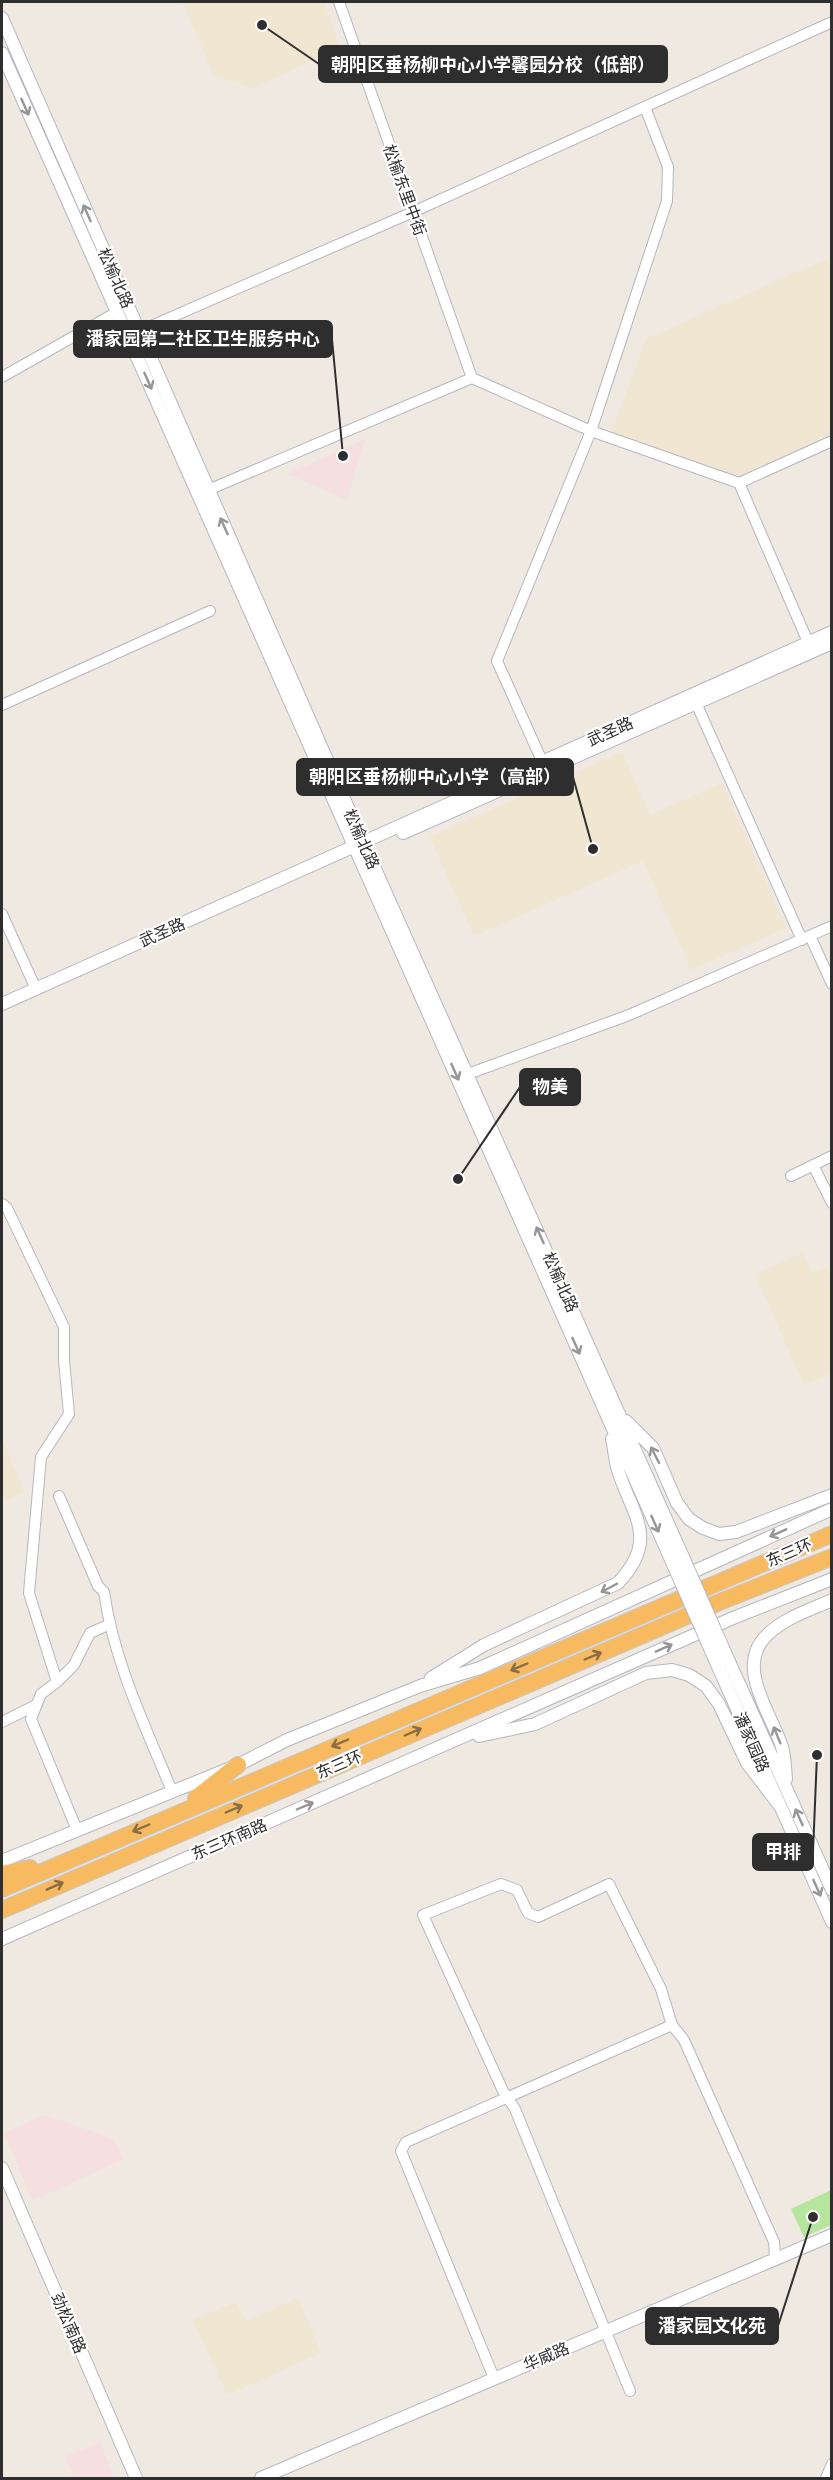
<svg xmlns="http://www.w3.org/2000/svg" width="833" height="2480" viewBox="0 0 833 2480" font-family="Figtree,'Noto Sans SC',sans-serif">
<style>
.education{fill:#f0e6d1}
.medical{fill:#f5dfe0}
.park{fill:#b6e59e}
.lines{fill:none;stroke-linecap:round;stroke-linejoin:round}
.minor-casing{stroke:#b4b7c1;stroke-width:12}
.tertiary-casing{stroke:#b4b7c1;stroke-width:14}
.trunk-casing{stroke:#c9c9c9;stroke-width:18}
.minor{stroke:#fff;stroke-width:10}
.tertiary{stroke:#fff;stroke-width:12}
.trunk{stroke:#f8ba60;stroke-width:16}
.tertiary-bridge-casing{stroke:#b4b7c1;stroke-width:14;stroke-linecap:butt}
.tertiary-bridge{stroke:#fff;stroke-width:12}
.oneway{stroke:#969696}
.oneway2{stroke:#896d44}
.labels{text-anchor:middle;stroke-width:4.5;stroke-linejoin:round;paint-order:stroke}
.street-label{font-size:16px;fill:#2e2e2e;stroke:#fff}
.leader{fill:none;stroke:#2e2e2e;stroke-width:2}
.callout-dot{fill:#2e2e2e;stroke:#fff;stroke-width:2}
.callout{fill:#2e2e2e;stroke:#2e2e2e;stroke-width:2}
.callout-label{font-size:18px;text-anchor:middle;font-weight:bold;fill:#fff}
</style>
<rect width="100%" height="100%" fill="#efe9e1"/>
<path class="education" d="M182,2H324L340,49L252,88L214,75Z
M831,257V436L737,478L612,432L646,339Z
M622,752L650,815L722,783L786,928L691,970L643,861L474,936L430,837Z
M803,1253L812,1273L830,1266L832,1269L831,1373L804,1385L755,1274Z
M2,1438L24,1492L2,1501Z
M298,2298L321,2353L227,2395L193,2320L236,2302L246,2322Z"/>
<path class="medical" d="M365,439L347,500L287,474Z
M45,2115L114,2139L124,2159L32,2201L4,2132Z
M100,2442L114,2478H74L65,2457Z"/>
<path class="park" d="M831,2190V2225L804,2237L791,2209Z"/>
<g class="lines">
<defs>
<path id="minor" d="M339,2L472,378
M128,336L413,212L832,22
M2,377L117,312
M739,483L832,441
M208,490L472,378L591,431L739,483L808,642
M696,703L802,940
M2,705L210,611
M542,761L497,661L591,431L667,201L668,167L645,107
M2,914L36,989
M810,936L832,984
M468,1074L629,1015L832,926
M813,1165L832,1203
M791,1176L832,1156
M2,1204L7,1208L64,1327V1360L69,1414L41,1457L29,1593L57,1682L41,1694L31,1719L77,1830
M59,1496L98,1586L104,1592C114,1662 145,1726 172,1791
M57,1682L74,1665L90,1633L108,1625
M2,1722L36,1705
M494,2378L401,2151L406,2142L672,2025
M630,2391L515,2109L503,2091L423,1915L501,1884L517,1890L528,1913L538,1917L609,1884L661,1989L672,2025L684,2040L774,2242L775,2257
M826,2478L832,2464"/>
<path id="tertiary" d="M2,18L363,842L683,1557
M2,53L672,1562
M403,833L832,643
M2,1004L832,632
M626,1421L653,1448L677,1503L689,1519L703,1528L719,1534L736,1532L832,1495
M727,1657L832,1890
M716,1662L832,1922
M431,1678L484,1645L618,1583C661,1537 631,1515 617,1467C615,1458 614,1448 612,1439
M479,1736L535,1724L646,1673L672,1670L689,1675L706,1686L719,1704L747,1763L780,1806
M786,1779C785,1768 785,1757 782,1747C772,1714 734,1667 767,1635C784,1618 810,1610 832,1600
M2,1861L238,1765L287,1740L420,1686L480,1668L832,1509
M2,1939L733,1618L832,1579
M2,2168L136,2478
M261,2478L832,2235"/>
<path id="trunk" d="M196,1798L238,1765
M2,1874L30,1868
M2,1889L832,1534
M2,1910L722,1601L832,1557"/>
</defs>
<use href="#minor" class="minor-casing"/>
<use href="#tertiary" class="tertiary-casing"/>
<use href="#trunk" class="trunk-casing"/>
<use href="#minor" class="minor"/>
<use href="#tertiary" class="tertiary"/>
<use href="#trunk" class="trunk"/>
<defs>
<path id="tertiary-bridge" d="M683,1557L727,1657
M672,1562L716,1662"/>
</defs>
<use href="#tertiary-bridge" class="tertiary-bridge-casing"/>
<use href="#tertiary-bridge" class="tertiary-bridge"/>
</g>
<defs><path id="oneway-shaft" d="M-6 0H5M1.5-3L5.5 0L1.5 3" fill="none" stroke-width="1.6" stroke-linecap="round" stroke-linejoin="round" transform="scale(1.5)"/></defs>
<g class="oneway">
<use href="#oneway-shaft" transform="translate(25 107) rotate(66)"/>
<use href="#oneway-shaft" transform="translate(87 213) rotate(-114)"/>
<use href="#oneway-shaft" transform="translate(148 381) rotate(66)"/>
<use href="#oneway-shaft" transform="translate(224 526) rotate(-114)"/>
<use href="#oneway-shaft" transform="translate(455 1072) rotate(66)"/>
<use href="#oneway-shaft" transform="translate(540 1235) rotate(-114)"/>
<use href="#oneway-shaft" transform="translate(576 1346) rotate(66)"/>
<use href="#oneway-shaft" transform="translate(655 1455) rotate(-117)"/>
<use href="#oneway-shaft" transform="translate(655 1524) rotate(66)"/>
<use href="#oneway-shaft" transform="translate(778 1533) rotate(156)"/>
<use href="#oneway-shaft" transform="translate(609 1588) rotate(152)"/>
<use href="#oneway-shaft" transform="translate(664 1648) rotate(-24)"/>
<use href="#oneway-shaft" transform="translate(777 1735) rotate(-112)"/>
<use href="#oneway-shaft" transform="translate(305 1806) rotate(-23)"/>
<use href="#oneway-shaft" transform="translate(799 1817) rotate(-114)"/>
<use href="#oneway-shaft" transform="translate(817 1888) rotate(66)"/>
</g>
<g class="oneway2">
<use href="#oneway-shaft" transform="translate(593 1656) rotate(-23)"/>
<use href="#oneway-shaft" transform="translate(519 1667) rotate(157)"/>
<use href="#oneway-shaft" transform="translate(413 1732) rotate(-23)"/>
<use href="#oneway-shaft" transform="translate(340 1743) rotate(157)"/>
<use href="#oneway-shaft" transform="translate(234 1809) rotate(-23)"/>
<use href="#oneway-shaft" transform="translate(141 1828) rotate(157)"/>
<use href="#oneway-shaft" transform="translate(55 1886) rotate(-24)"/>
</g>
<g class="labels">
<g class="street-label">
<text transform="translate(405 190) rotate(70)" y="6">松榆东里中街</text>
<text transform="translate(116 278) rotate(66)" y="6">松榆北路</text>
<text transform="translate(610 731) rotate(-24)" y="6">武圣路</text>
<text transform="translate(362 839) rotate(66)" y="6">松榆北路</text>
<text transform="translate(162 932) rotate(-24)" y="6">武圣路</text>
<text transform="translate(561 1282) rotate(66)" y="6">松榆北路</text>
<text transform="translate(789 1552) rotate(-23)" y="6">东三环</text>
<text transform="translate(752 1742) rotate(66)" y="6">潘家园路</text>
<text transform="translate(339 1764) rotate(-23)" y="6">东三环</text>
<text transform="translate(229 1839) rotate(-23)" y="6">东三环南路</text>
<text transform="translate(69 2323) rotate(67)" y="6">劲松南路</text>
<text transform="translate(546 2356) rotate(-23)" y="6">华威路</text>
</g>
</g>
<path class="leader" d="M262 25L319 64M343 456L332 339M593 849L573 777M458 1179L520 1087M817 1755L813 1852M813 2217L778 2326"/>
<g class="callout-dot">
<circle cx="262" cy="25" r="6"/>
<circle cx="343" cy="456" r="6"/>
<circle cx="593" cy="849" r="6"/>
<circle cx="458" cy="1179" r="6"/>
<circle cx="817" cy="1755" r="6"/>
<circle cx="813" cy="2217" r="6"/>
</g>
<g class="callout">
<rect x="319" y="46" width="348" height="36" rx="6"/>
<rect x="74" y="321" width="258" height="36" rx="6"/>
<rect x="297" y="759" width="276" height="36" rx="6"/>
<rect x="520" y="1069" width="60" height="36" rx="6"/>
<rect x="753" y="1834" width="60" height="36" rx="6"/>
<rect x="646" y="2308" width="132" height="36" rx="6"/>
</g>
<g class="callout-label">
<text x="493" y="71">朝阳区垂杨柳中心小学馨园分校（低部）</text>
<text x="203" y="345">潘家园第二社区卫生服务中心</text>
<text x="435" y="783">朝阳区垂杨柳中心小学（高部）</text>
<text x="550" y="1093">物美</text>
<text x="783" y="1858">甲排</text>
<text x="712" y="2332">潘家园文化苑</text>
</g>
<rect width="833" height="2480" fill="none" stroke="#2e2e2e" stroke-width="6"/>
</svg>
